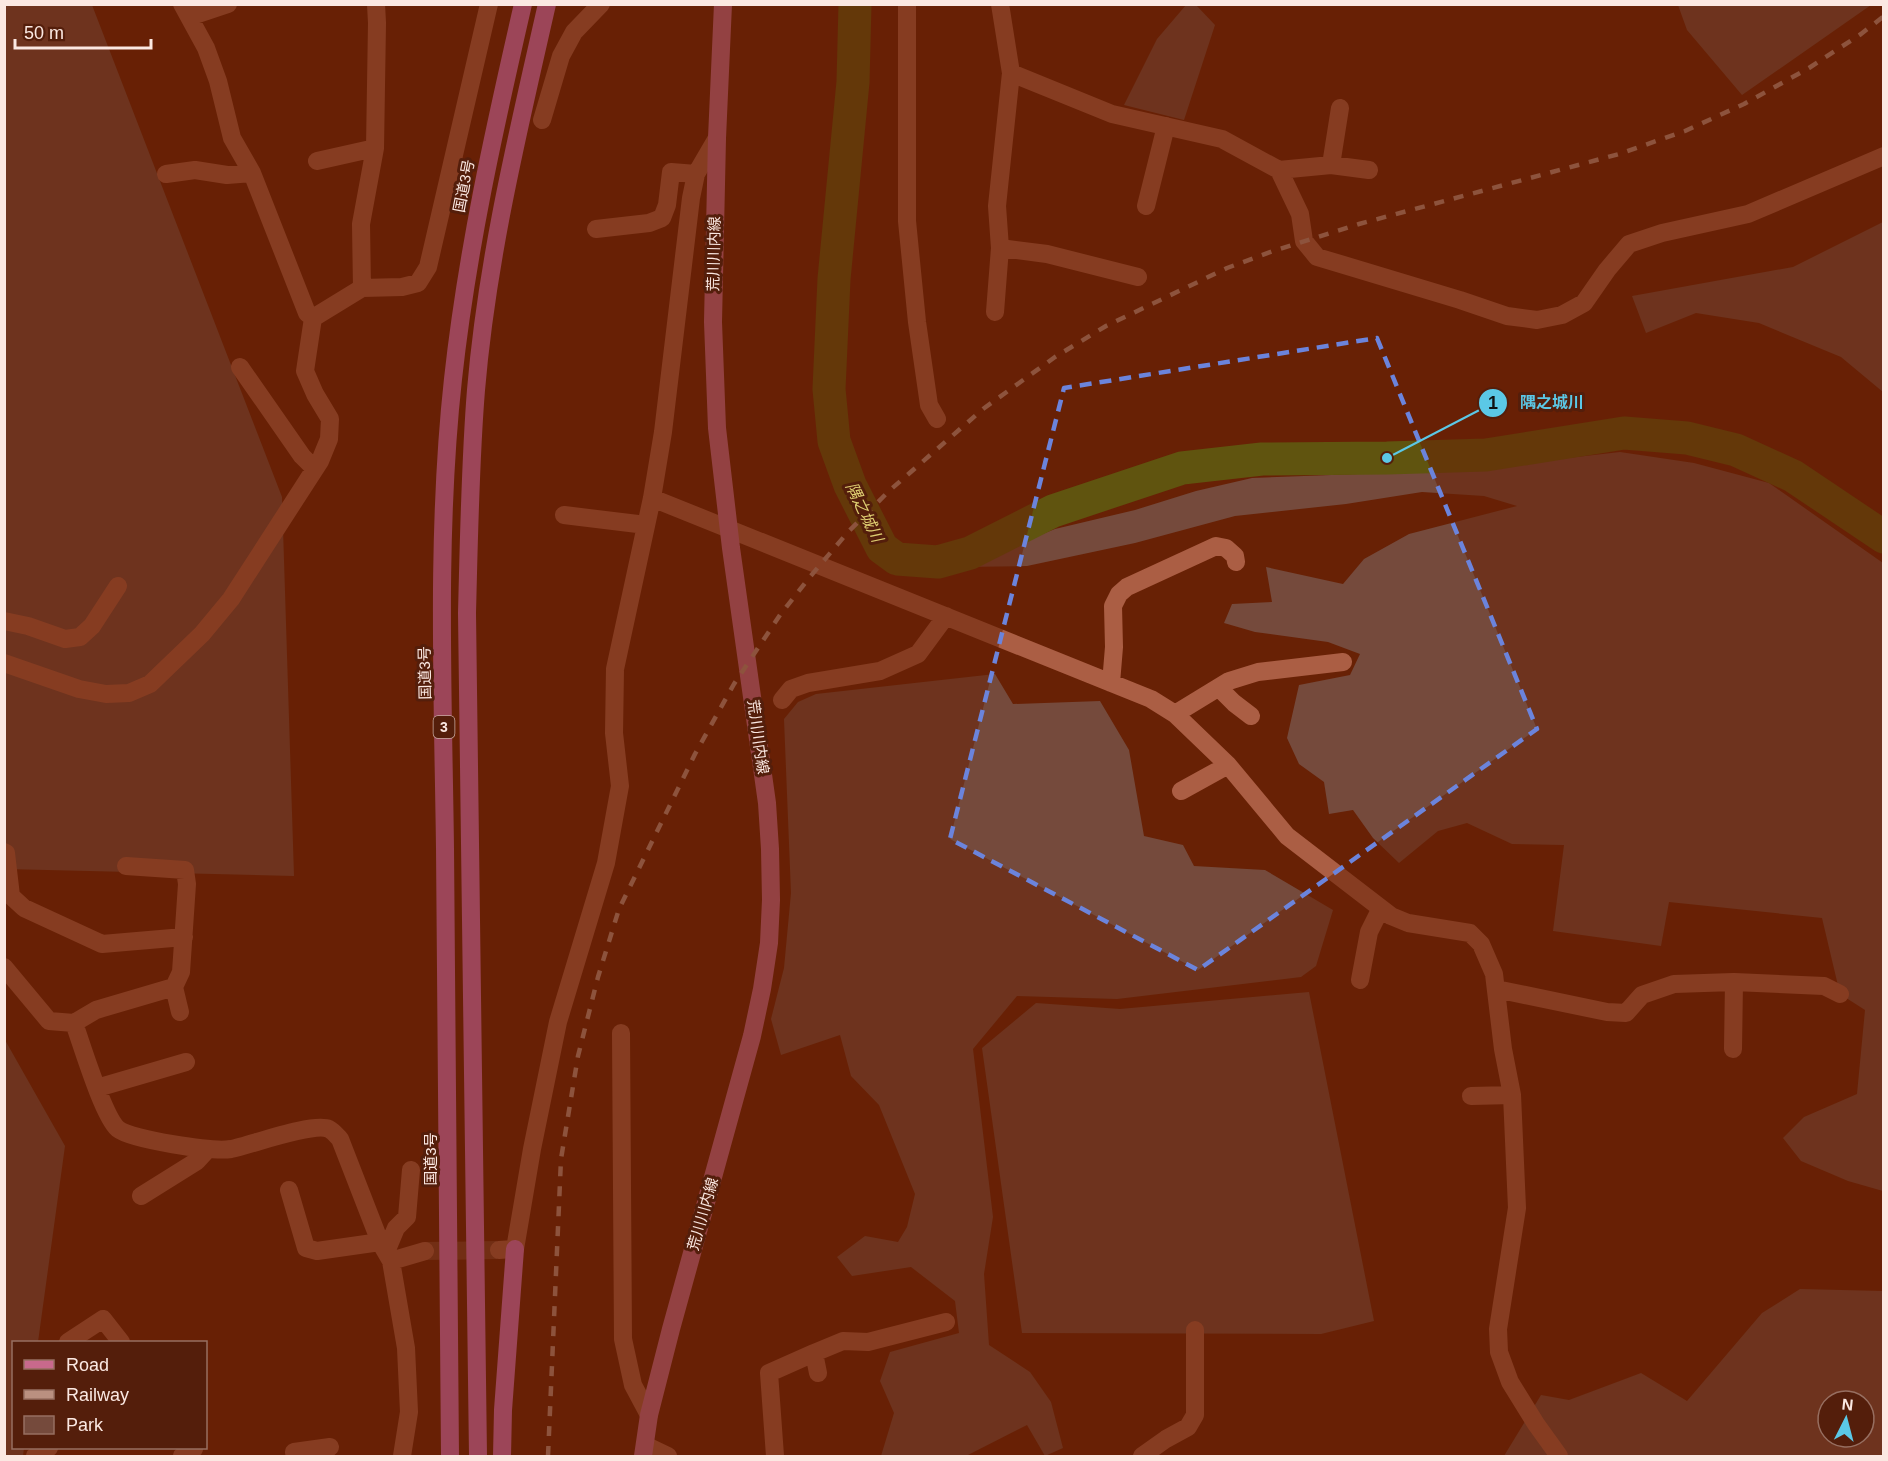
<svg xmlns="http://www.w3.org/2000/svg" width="1888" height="1461" viewBox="0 0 1888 1461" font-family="Helvetica,'Noto Sans JP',sans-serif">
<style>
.green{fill:#754a3c;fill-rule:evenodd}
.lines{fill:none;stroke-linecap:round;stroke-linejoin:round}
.river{stroke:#60540f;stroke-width:33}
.minor-tunnel{stroke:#7e3f26;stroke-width:18;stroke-dasharray:18 9;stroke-linecap:butt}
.minor{stroke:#ab5e44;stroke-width:18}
.major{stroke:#c8698c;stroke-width:18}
.highway{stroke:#db71bc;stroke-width:18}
.rail{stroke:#ba9080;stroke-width:4.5;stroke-dasharray:10 10;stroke-linecap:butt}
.marked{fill:none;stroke:#6b84dc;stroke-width:4.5;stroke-dasharray:12 8;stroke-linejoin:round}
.labels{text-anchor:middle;stroke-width:6;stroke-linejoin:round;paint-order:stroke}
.shield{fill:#541e0b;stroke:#c9aba2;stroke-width:1.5}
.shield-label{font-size:14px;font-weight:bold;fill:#fbe8e2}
.street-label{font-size:15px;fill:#fbe8e2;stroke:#541e0b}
.water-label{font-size:16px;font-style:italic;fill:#decd71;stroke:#541e0b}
.leader{fill:none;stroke:#5bc8e6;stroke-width:2}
.callout-dot{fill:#5bc8e6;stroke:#541e0b;stroke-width:2}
.mark-label{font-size:18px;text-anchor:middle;font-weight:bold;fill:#111}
.callout-label{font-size:16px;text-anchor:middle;font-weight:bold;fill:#5bc8e6;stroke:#541e0b;stroke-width:6;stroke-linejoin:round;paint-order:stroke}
</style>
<rect width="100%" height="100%" fill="#682105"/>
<path class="green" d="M5,5H92L282,497L294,876L5,869Z
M1186,5H1196L1215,25L1184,120L1124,105L1157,39Z
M1678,5V4L1871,5L1742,95L1687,30Z
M1883,222V392L1841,357L1759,323L1696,313L1646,333L1632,296L1793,267Z
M1620,452L1694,463L1769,483L1883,563V1191L1848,1181L1801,1161L1783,1138L1804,1117L1857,1094L1865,1010L1840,994L1822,918L1669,902L1661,946L1553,931L1564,845L1512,844L1467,823L1438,831L1399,863L1373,838L1353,810L1329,814L1324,782L1299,764L1287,738L1299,685L1350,675L1360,654L1328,642L1255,632L1224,623L1232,604L1272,602L1266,567L1343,584L1364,559L1409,534L1517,506L1484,496L1422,492L1346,504L1235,516L1135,543L1027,566L960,567L1055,529L1135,510L1196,491L1252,478L1413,472L1533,462Z
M995,674L1013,704L1100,701L1129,750L1144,836L1183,845L1194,866L1265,870L1333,910L1316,966L1301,977L1117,999L1017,996L973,1049L993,1217L984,1274L989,1345L1030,1372L1051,1402L1063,1448L1045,1456L1027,1425L966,1456H881L894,1413L880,1381L890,1352L959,1333L955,1301L911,1267L852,1276L837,1257L865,1236L898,1242L907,1227L915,1194L879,1105L851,1076L840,1035L781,1055L771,1019L784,968L791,893L784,719L798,702L816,694Z
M1309,992L1374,1321L1321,1334L1022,1333L982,1048L1036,1003L1120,1009Z
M5,1040L65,1146L38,1342H14V1448H24L23,1456H4Z
M1800,1289L1883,1291V1456H1504L1541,1395L1569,1400L1641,1373L1687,1401L1762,1313ZM1828,1401H1864V1437H1828Z"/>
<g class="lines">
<path class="river" d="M855,4L853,82L834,279L829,389L834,441L850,485L882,548L897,559L938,562L970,553L1053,511L1182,468L1262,459L1387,458L1486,455L1624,433L1687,438L1736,450L1793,476L1884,537"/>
<path class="minor-tunnel" d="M425,1251L499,1250"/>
<path class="minor" d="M182,4L206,48L218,81L232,138L252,173L307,313L313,318
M907,4V221L917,322L929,405L937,419
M1000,4L1011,73L1112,114L1222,139L1279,170L1300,214L1304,241L1317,257L1460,300L1507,316L1537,320L1562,315L1584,303L1607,270L1629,244L1662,233L1748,214L1884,156
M189,17L228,4
M542,120L561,56L574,32L601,4
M317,161L375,148
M1331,165L1340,108
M1279,170L1331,165L1369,170
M166,174L195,170L227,175L252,173
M1146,206L1166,126
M596,229L649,223L662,218L667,205L671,172L696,174
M1000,248L1047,254L1138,277
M362,288L361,224L375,148L377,23L376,4
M995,312L1000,248L997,206L1011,73
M240,367L302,456L315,469
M652,498L1151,699L1175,714L1228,765L1287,836L1391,916L1408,923L1470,933L1481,944L1494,974L1503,1049L1512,1095L1517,1208L1498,1329L1499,1352L1510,1382L1536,1424L1559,1456
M564,515L646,525
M4,621L28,626L65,639L80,637L92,626L118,586
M4,663L79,689L106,694L129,693L150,684L202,634L231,599L320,461L329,439L330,419L315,394L305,371L313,318L362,288L402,287L418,283L428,267L489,4
M1111,683L1114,647L1113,606L1119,594L1127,587L1216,546L1226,548L1235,556L1236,562
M1219,688L1234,703L1251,716
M782,700L791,689L808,683L880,671L918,654L946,616
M1175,714L1229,681L1258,672L1343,662
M1181,791L1228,765
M4,852L6,853L11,896L24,908L102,944L184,937
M4,967L49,1021L74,1023C82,1045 103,1116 118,1129C132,1140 213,1152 231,1149C251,1145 313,1122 329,1129C333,1131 337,1136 340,1139L380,1242L391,1261L406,1348L409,1412L402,1456
M1360,980L1369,932L1381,908
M174,987L180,1012
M1496,989L1607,1012L1626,1013L1642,995L1674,984L1734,982L1824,986L1840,994
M74,1023L96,1010L174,987L181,972L187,884L185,870L126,866
M621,1033L623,1339L633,1385L649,1415
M1733,1049L1734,982
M97,1088L186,1062
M1471,1096L1512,1095
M289,1190L306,1248L317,1251L380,1242
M141,1196L197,1161L208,1149
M499,1250L515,1249L532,1149L558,1022L606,863L620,786L614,733L615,669L652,498L663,432L691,198L696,174L717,138
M386,1252L396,1228L407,1217L411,1170
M391,1261L425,1251
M68,1342L103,1319L121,1342
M814,1353L843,1341L868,1342L946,1322
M645,1445L668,1456
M35,1456L49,1448
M182,1456L194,1449
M295,1456L294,1452L330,1447
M775,1456L769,1373L814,1353L818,1373
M1142,1456L1166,1439L1188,1427L1195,1415V1330"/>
<path class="major" d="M643,1456L649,1415L671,1329L752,1036L762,989L769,943L771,900L770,849L767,803L731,548L717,428L713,322L717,138L723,4"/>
<path class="highway" d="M450,1456C449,1254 448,1051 445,848C443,692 436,534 453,379C467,251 494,130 523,4
M478,1456L467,613C469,538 470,464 476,390C487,259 518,132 547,4
M502,1456L503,1410L515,1249"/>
<path class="rail" d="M548,1456L561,1159L578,1056L598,977L619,909L695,754L734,684L780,615L809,578L848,532L889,491L983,409L1055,357L1106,326L1227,268L1273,251L1359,224L1619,154L1685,131L1744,104L1809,68L1861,34L1884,16"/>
</g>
<path d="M0 0H1888V1461H0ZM1377,338L1537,729L1198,970L950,839L1064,388Z" fill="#682105" fill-opacity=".55" fill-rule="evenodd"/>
<path class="marked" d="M1377,338L1537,729L1198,970L950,839L1064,388Z"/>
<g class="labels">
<rect class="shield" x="433.5" y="716" width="21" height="22" rx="4.5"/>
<g class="shield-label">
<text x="444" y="732">3</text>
</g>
<g class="street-label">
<text transform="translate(464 186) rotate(-79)" y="5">国道3号</text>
<text transform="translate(714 254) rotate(-89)" y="5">荒川川内線</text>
<text transform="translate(425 673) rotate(-91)" y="5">国道3号</text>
<text transform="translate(758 737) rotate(82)" y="5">荒川川内線</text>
<text transform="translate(431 1159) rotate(-90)" y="5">国道3号</text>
<text transform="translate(703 1214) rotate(-74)" y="5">荒川川内線</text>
</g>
<g class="water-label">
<text transform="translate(865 512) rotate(64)" y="6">隅之城川</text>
</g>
</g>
<path class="leader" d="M1387 458L1493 403"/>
<g class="callout-dot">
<circle cx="1387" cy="458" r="6"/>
<circle cx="1493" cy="403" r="15"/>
</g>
<g class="mark-label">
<text x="1493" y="409">1</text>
</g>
<g class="callout-label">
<text x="1552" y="408">隅之城川</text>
</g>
<rect width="1888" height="1461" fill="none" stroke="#fbe8e2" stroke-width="12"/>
<rect x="12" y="1341" width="195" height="108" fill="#541e0b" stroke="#976f61" stroke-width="1.5"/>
<rect x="24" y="1360" width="30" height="9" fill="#c8698c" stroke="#976f61" stroke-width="1.5"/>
<text x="66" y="1371" font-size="18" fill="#fbe8e2">Road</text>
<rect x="24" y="1390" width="30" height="9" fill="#ba9080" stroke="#976f61" stroke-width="1.5"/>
<text x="66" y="1401" font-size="18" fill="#fbe8e2">Railway</text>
<rect x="24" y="1416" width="30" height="18" fill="#754a3c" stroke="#976f61" stroke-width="1.5"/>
<text x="66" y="1431" font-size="18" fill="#fbe8e2">Park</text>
<g transform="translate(1846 1419) rotate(6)"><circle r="28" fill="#541e0b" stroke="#976f61" stroke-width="1.5"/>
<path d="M0-4.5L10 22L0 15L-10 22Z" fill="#5bc8e6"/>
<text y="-9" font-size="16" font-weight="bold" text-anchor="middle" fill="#fbe8e2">N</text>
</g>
<path d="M15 39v9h136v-9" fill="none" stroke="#fbe8e2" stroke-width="3"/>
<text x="24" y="39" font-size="18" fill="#fbe8e2" stroke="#541e0b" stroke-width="4.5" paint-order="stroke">50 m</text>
</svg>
